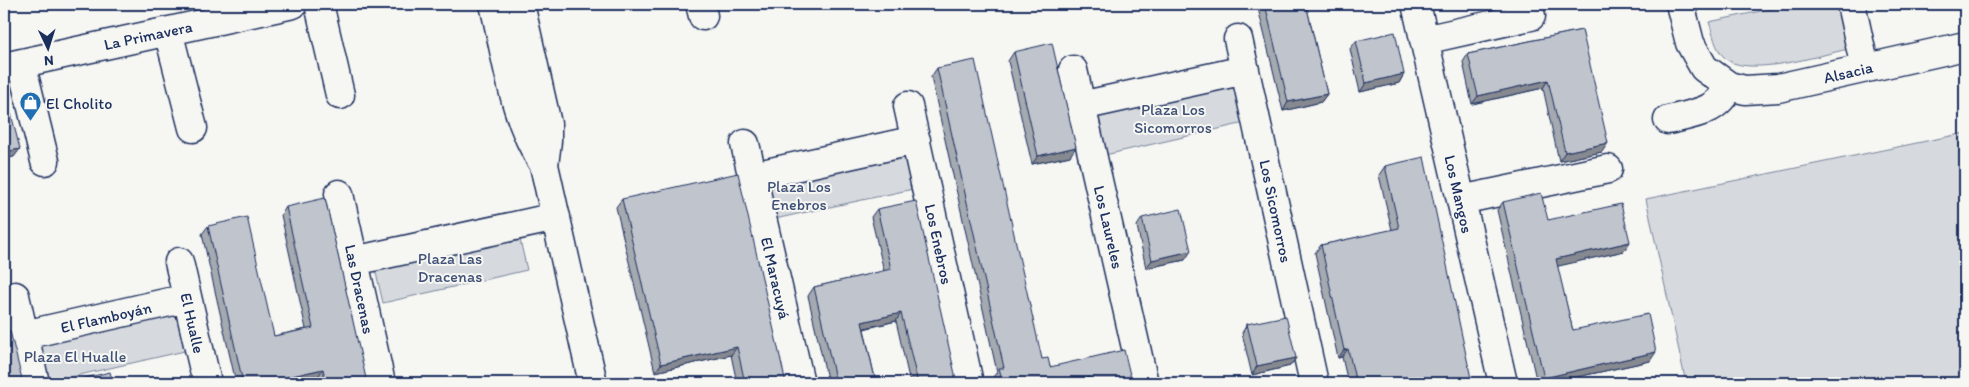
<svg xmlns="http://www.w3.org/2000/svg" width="1969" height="387" viewBox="0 0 1969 387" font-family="Itim,sans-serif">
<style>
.green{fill:#d6d9dd;stroke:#78849e}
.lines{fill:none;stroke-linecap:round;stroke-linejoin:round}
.minor-casing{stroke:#1b2f5e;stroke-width:31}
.minor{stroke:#f6f6f2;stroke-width:28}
.wall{fill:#a5a9b0;stroke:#1b2f5e}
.shaded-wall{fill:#868990;stroke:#1b2f5e}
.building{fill:#c0c4cd;stroke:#1b2f5e}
.labels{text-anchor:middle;stroke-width:4;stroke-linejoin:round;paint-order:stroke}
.street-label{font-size:16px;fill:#1b2f5e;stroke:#f6f6f2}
.poi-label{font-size:16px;fill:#1b2f5e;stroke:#f6f6f2;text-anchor:start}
.park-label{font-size:16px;fill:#405177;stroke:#f6f6f2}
</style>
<rect width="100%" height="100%" fill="#f6f6f2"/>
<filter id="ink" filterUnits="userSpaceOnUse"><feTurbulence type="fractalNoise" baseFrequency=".02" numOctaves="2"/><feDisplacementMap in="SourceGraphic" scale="10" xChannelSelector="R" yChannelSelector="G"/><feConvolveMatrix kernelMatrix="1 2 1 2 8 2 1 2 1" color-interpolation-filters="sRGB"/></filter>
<g filter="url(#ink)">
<path class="green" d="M1794,4H1839L1848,49C1821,55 1744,79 1724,57C1715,49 1713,33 1709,22Z
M1240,82L1249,122L1105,155L1096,116Z
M1965,133V383H1686L1646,199Z
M905,155L913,189L770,220L762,185Z
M518,231L527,270L383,303L374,264Z
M180,311L189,350L44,383L35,344Z"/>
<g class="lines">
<defs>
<path id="minor" d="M319,4L340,95
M494,4C507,58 513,118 544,165L593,383
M520,4L547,124V141L544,165
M700,4L703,16
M1416,4L1503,383
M1680,4L1690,43L1704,68L1729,86L1745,90L1778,88L1965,46
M1851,4L1865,68
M168,31L193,128
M1238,39L1314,383
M1424,40L1531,16
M21,63L45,161
M4,67L293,4
M1073,70L1144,383
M908,106L969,383
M1081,106L1245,70
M1668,120C1693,114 1718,112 1729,86
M745,144L800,383
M753,176L916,140
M339,194L381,383
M1461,200L1608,169
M354,261L556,217
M179,262L207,383
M15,296L35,383
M24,335L187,298"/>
</defs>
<use href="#minor" class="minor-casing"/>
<use href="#minor" class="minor"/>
</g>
<path class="wall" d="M1257,4H1306L1327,94L1321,102L1283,111Z
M1582,30L1602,152L1559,161L1543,88L1472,104L1463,62L1468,54Z
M1356,41L1404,74L1399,83L1360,92L1350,49Z
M1014,52L1070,156L1032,164L1008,61Z
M937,68L1042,359L1050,367L1132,383H995L993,377L997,372L931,77Z
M1385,166L1472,383H1348L1342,357L1338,358L1315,253L1321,245L1392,230L1379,175Z
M622,199L786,383H737L731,355L655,372L616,207Z
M1503,202L1624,251L1557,266L1572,327L1573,330L1650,361L1550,383H1537L1497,210Z
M286,207L367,383H318L317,378L292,383H236L202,234L208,226L274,336L306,329L281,215Z
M877,209L957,383H910L896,321L864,329L876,383H828L808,296L814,287L884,271L871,217Z
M1142,218L1185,260L1146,268L1137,226Z
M1247,324L1296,358L1290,366L1252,375L1242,333Z"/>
<path class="shaded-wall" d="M1404,74L1399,83L1360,92L1366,83Z
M1548,80L1543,88L1472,104L1478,96Z
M1327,94L1321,102L1283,111L1288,102Z
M1608,143L1602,152L1559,161L1565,152Z
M1076,147L1070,156L1032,164L1038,156Z
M20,149L14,157L4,159V152Z
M1630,242L1624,251L1550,268L1556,259Z
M1191,251L1185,260L1146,268L1152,260Z
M901,313L896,321L856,330L862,322Z
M737,347L731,355L655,372L661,364Z
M1348,349L1342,357L1338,358L1344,350Z
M1656,352L1650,361L1550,383H1540L1544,378Z
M1296,358L1290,366L1252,375L1257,366Z
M323,369L317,378L292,383H279L283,378Z
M1090,377L1086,383H1070Z"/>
<path class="building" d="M1265,4H1306L1327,94L1288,102Z
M1582,30L1608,143L1565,152L1548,80L1478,96L1468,54Z
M1395,32L1404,74L1366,83L1356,41Z
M1052,43L1076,147L1038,156L1014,52Z
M975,60L1042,359L1048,358L1050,367L1124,350L1132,383H1091L1090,377L1070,383H1003L999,368H1004L937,68Z
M9,106L20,149L4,152V107Z
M1424,157L1472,383H1356L1348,349L1344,350L1321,245L1399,228L1385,166Z
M738,173L786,383H745L737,347L661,364L622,199Z
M1541,193L1548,220L1621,204L1630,242L1556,259L1572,327L1573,330L1648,314L1656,352L1544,378L1503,202Z
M325,198L367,383H326L323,369L283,378L284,383H243L208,226L247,217L274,336L313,328L286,207Z
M916,201L957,383H918L901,313L862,322L876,383H836L814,287L891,269L877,209Z
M1181,209L1191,251L1152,260L1142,218Z
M1286,316L1296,358L1257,366L1247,324Z
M10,331L23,383H4V332Z
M110,372L113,383H72V381Z"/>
</g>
<defs>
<symbol id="shop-pin" viewBox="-11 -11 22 30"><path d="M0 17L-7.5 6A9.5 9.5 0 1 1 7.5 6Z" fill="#1f6fb2" stroke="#f6f6f2"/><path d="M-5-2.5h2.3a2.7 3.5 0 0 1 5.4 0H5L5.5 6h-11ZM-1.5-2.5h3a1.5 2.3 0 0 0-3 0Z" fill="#fff"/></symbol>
</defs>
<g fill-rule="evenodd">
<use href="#shop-pin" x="18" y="90" width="25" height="34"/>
</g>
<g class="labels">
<g class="street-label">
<text transform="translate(148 35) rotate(-12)" y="6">La Primavera</text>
<text transform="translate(1848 72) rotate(-13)" y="6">Alsacia</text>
<text transform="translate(1459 194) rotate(77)" y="6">Los Mangos</text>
<text transform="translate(1276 211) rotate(78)" y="6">Los Sicomorros</text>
<text transform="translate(1109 227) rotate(77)" y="6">Los Laureles</text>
<text transform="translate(939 244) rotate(78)" y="6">Los Enebros</text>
<text transform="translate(776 278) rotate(77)" y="6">El Maracuyá</text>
<text transform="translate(360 289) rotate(78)" y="6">Las Dracenas</text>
<text transform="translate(106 317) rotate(-13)" y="6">El Flamboyán</text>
<text transform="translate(193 323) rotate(77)" y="6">El Hualle</text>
</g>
<g class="poi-label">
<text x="46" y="109">El Cholito</text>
</g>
<g class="park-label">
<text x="1173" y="115">Plaza Los<tspan x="1173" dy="18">Sicomorros</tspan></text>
<text x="799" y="192">Plaza Los<tspan x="799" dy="18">Enebros</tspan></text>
<text x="450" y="264">Plaza Las<tspan x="450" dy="18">Dracenas</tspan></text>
<text x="75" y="362">Plaza El Hualle</text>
</g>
</g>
<rect width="1969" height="387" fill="none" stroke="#f6f6f2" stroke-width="20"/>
<rect x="10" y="10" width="1949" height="367" fill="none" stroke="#1b2f5e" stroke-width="2" filter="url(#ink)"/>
<g transform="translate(48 48) rotate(176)" stroke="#f6f6f2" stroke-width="4" paint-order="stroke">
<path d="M0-4L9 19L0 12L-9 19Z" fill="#1b2f5e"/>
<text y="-8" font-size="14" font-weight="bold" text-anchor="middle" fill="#1b2f5e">N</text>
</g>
</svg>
